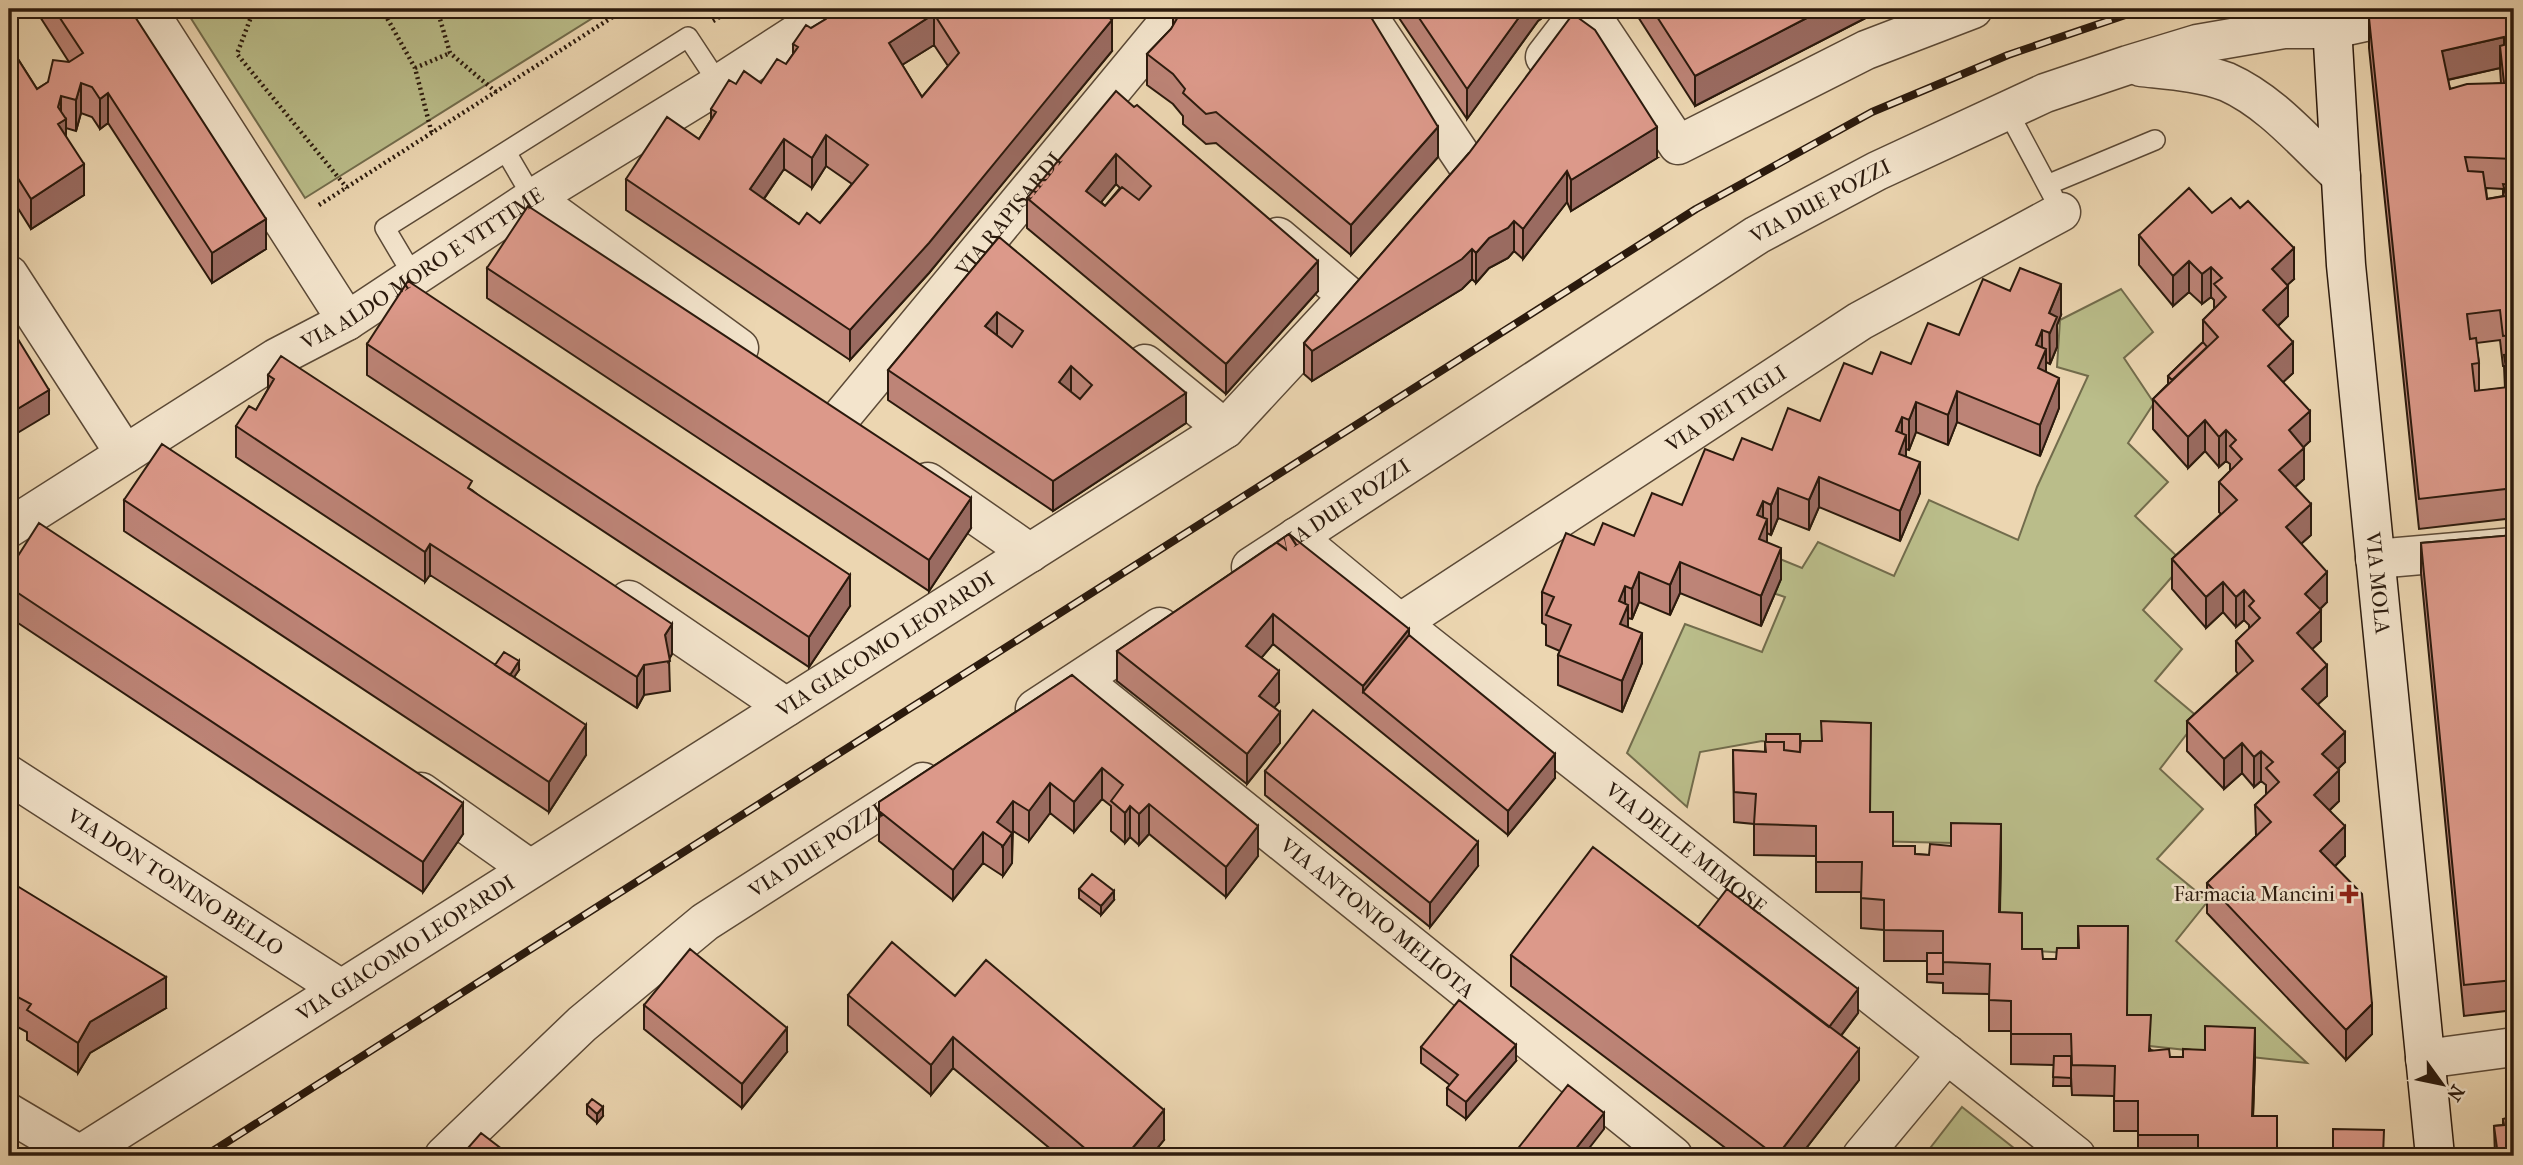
<svg xmlns="http://www.w3.org/2000/svg" width="2523" height="1165" viewBox="0 0 2523 1165" font-family="'IM FELL French Canon',serif">
<style>
.green{fill:#babd8a;stroke:#726c4c;stroke-width:2}
.lines{fill:none;stroke-linecap:round;stroke-linejoin:round}
.service-casing{stroke:#5b4936;stroke-width:22}
.minor-casing{stroke:#5b4936;stroke-width:41}
.tertiary-casing{stroke:#5b4936;stroke-width:41}
.secondary-casing{stroke:#2b1a0d;stroke-width:41}
.path{stroke:#2b1a0d;stroke-width:4.5;stroke-dasharray:2 3.5;stroke-linecap:butt}
.service{stroke:#f3e4cc;stroke-width:19}
.minor{stroke:#f3e4cc;stroke-width:38}
.tertiary{stroke:#f3e4cc;stroke-width:38}
.secondary{stroke:#f3e4cc;stroke-width:38}
.rail-casing{stroke:#2b1a0d;stroke-width:8}
.rail{stroke:#f3e4cc;stroke-width:5;stroke-dasharray:16;stroke-linecap:butt}
.wall{fill:#bd8477;stroke:#2b1a0d;stroke-width:2;fill-rule:evenodd}
.shaded-wall{fill:#9a6b61;stroke:#2b1a0d;stroke-width:2}
.building{fill:#dc998a;stroke:#2b1a0d;stroke-width:2;fill-rule:evenodd}
.poi-dot{fill:#8f2418;stroke:#f3e4cc;stroke-width:2.5}
.labels{text-anchor:middle;stroke-width:5;stroke-linejoin:round;paint-order:stroke}
.street-label{font-size:21px;fill:#2b1a0d;stroke:#f3e4cc}
.poi-label{font-size:21px;fill:#2b1a0d;stroke:#f3e4cc;text-anchor:end}
</style>
<rect width="100%" height="100%" fill="#ecd6b1"/>
<filter id="stains"><feTurbulence type="fractalNoise" baseFrequency=".00286" numOctaves="4"/><feColorMatrix values="0 0 0 0 .2 0 0 0 0 .09 0 0 0 0 .02 0 0 0 .5 -.17"/></filter>
<radialGradient id="worn" r=".72"><stop offset=".6" stop-color="#630" stop-opacity="0"/><stop offset="1" stop-color="#630" stop-opacity=".3"/></radialGradient>
<path class="green" d="M185,9H607L305,198Z
M2121,289L2153,332L2124,358L2154,403L2128,443L2168,482L2135,516L2184,563L2143,610L2182,649L2155,681L2199,718L2160,769L2203,809L2157,859L2208,901L2176,941L2307,1063L2122,1043L2116,956L1990,948L1999,844L1866,841L1863,755L1762,741L1700,752L1687,807L1627,753L1685,624L1762,652L1785,597L1761,589L1780,559L1802,568L1818,542L1894,576L1929,500L2018,540L2037,487L2088,376L2057,367L2060,320Z
M1962,1107L2024,1156H1924Z"/>
<g class="lines">
<defs>
<path id="service" d="M2007,110L2053,196
M506,152L533,198
M2047,185L2155,140
M414,277L385,228L688,37L719,84"/>
<g id="minor">
<path d="M147,9L347,321"/>
<path d="M1363,9L1466,163"/>
<path d="M1587,9L1678,145L1866,50L1973,9"/>
<path d="M2333,29L2425,9"/>
<path d="M1545,57L1582,9"/>
<path d="M533,198L739,348"/>
<path d="M1278,237L1348,296"/>
<path d="M9,275L125,454"/>
<path d="M1145,364L1225,429"/>
<path id="s1" d="M838,421L1179,9"/>
<path d="M928,482L1030,553"/>
<path id="s2" d="M1296,537L1400,623L2076,1156"/>
<path d="M2375,559L2514,547"/>
<path d="M629,600L786,707"/>
<path id="s3" d="M1400,623L1860,321L2061,212"/>
<path id="s4" d="M1081,680L1673,1156"/>
<path id="s5" d="M9,775L341,989"/>
<path d="M421,792L530,869"/>
<path d="M2425,1059L2514,1047"/>
<path d="M9,1113L80,1155"/>
<path id="s6" d="M78,1156L1225,429L1339,306"/>
<path d="M1862,1156L1947,1054"/>
</g>
<g id="tertiary">
<path d="M2141,67C2168,70 2201,72 2227,82C2272,102 2306,144 2341,176"/>
<path id="s7" d="M9,528L276,358L347,321L533,198L719,84L835,9"/>
<path id="s8" d="M1251,567L1757,235L1877,171L2045,93L2128,65L2197,44L2284,29H2333"/>
<path d="M1035,709L1160,627"/>
<path id="s9" d="M444,1156L582,1024L705,922L923,782"/>
</g>
<g id="secondary">
<path id="s10" d="M2331,9L2346,265L2435,1156"/>
</g>
</defs>
<use href="#service" class="service-casing"/>
<use href="#minor" class="minor-casing"/>
<use href="#tertiary" class="tertiary-casing"/>
<use href="#secondary" class="secondary-casing"/>
<path class="path" d="M254,9L237,54L347,188
M382,9L415,68L432,134
M437,9L450,53L496,92
M713,21L733,9
M415,68L450,53
M319,205L625,9"/>
<use href="#service" class="service"/>
<use href="#minor" class="minor"/>
<use href="#tertiary" class="tertiary"/>
<use href="#secondary" class="secondary"/>
<defs>
<path id="rail" d="M205,1156L1696,209L1872,112L2008,55L2143,9"/>
</defs>
<use href="#rail" class="rail-casing"/>
<use href="#rail" class="rail"/>
</g>
<path class="wall" d="M35,9H130L266,249L212,283L108,123L100,129L92,117L81,113L76,131L66,128V137L84,195L31,229L9,194V45L37,89L48,82L69,62Z
M1026,9L1112,51L929,273L850,360L626,210V179L699,139L711,120V109L736,84L761,83L786,64L793,54V44L811,28L826,19ZM934,45L948,66L922,97L902,65ZM826,166L852,184L820,223L799,224L764,199L784,169L812,188Z
M1393,9H1554L1538,21L1467,119Z
M1633,9H1883L1695,106Z
M2514,9V280L2511,279L2512,299H2514V458H2513L2514,469V518L2419,529L2369,48V18ZM2500,68L2501,83L2450,89L2448,80ZM2486,188L2503,189V196L2487,199ZM2500,340L2503,366H2504L2505,388L2479,391V363L2476,343Z
M1173,11L1438,157L1351,255L1216,143L1206,144L1183,124V116L1173,104L1147,85V54L1171,29L1173,26Z
M1134,107L1318,291L1226,394L1027,228V198ZM1116,184L1120,188L1105,206L1101,202Z
M1469,153L1657,158L1571,211L1567,202L1523,259L1514,251L1508,258L1489,268L1476,283L1472,279L1462,289L1312,381L1304,374V343Z
M2212,213L2294,279L2287,285L2288,316L2278,326L2293,373L2283,382L2310,441L2303,447L2304,479L2295,487L2311,535L2301,544L2327,602L2320,609L2321,641L2312,649L2327,696L2318,704L2345,762L2338,769L2339,801L2330,810L2345,856L2335,866L2372,1034L2346,1060L2207,913V883L2256,836L2255,805L2266,795V785L2261,781L2254,787L2242,773L2224,789L2187,751V721L2238,674L2236,671V641L2249,629V625L2244,620L2236,627L2223,612L2206,628L2172,589V559L2221,514L2219,512V482L2230,471V464L2226,461L2219,467L2205,451L2188,468L2153,429V399L2168,384V376L2203,342V320L2214,309V300L2211,297L2202,304L2189,292L2173,306L2139,265V235Z
M999,237L1186,423L1053,511L888,400V370Z
M487,268L971,528L929,591L487,298Z
M2061,315L2057,325V347L2050,364L2046,362V372L2059,408L2040,456L1957,422L1948,445L1916,432L1909,450L1906,449V457L1920,493L1900,541L1819,507L1809,530L1778,518L1771,535L1767,533V542L1781,579L1761,626L1680,593L1670,615L1639,602L1632,619L1628,618V627L1642,663L1622,712L1558,685V655L1560,651L1546,645V625L1542,623V592L1594,545L1634,536L1682,505L1733,460L1772,450L1820,421L1872,374L1911,364L1959,335Z
M367,344L850,606L809,667L367,375Z
M268,375L472,490L672,654L669,659L670,691L644,695L637,708L430,575L425,582L236,457V426L256,410L268,389Z
M124,500L495,665L519,670L514,677L586,755L549,812L124,531Z
M1289,534L1409,635L1555,778L1508,835L1273,644L1261,658L1279,702L1274,707L1280,743L1247,784L1117,681V651Z
M2514,535V1010L2464,1016L2421,573V543Z
M9,570L463,834L423,892L9,617Z
M1072,675L1258,856L1226,897L1149,834L1139,845L1130,837L1125,843L1111,831V806L1102,799L1074,832L1050,813L1029,841L1013,831L1012,863L1003,876L983,863L953,900L879,841V802Z
M1765,742L1800,745L1870,812L1893,846L1915,854L1929,855L2001,854L2000,912L2022,949L2043,959H2056L2078,948V926L2127,1015L2151,1050L2170,1057H2183V1049L2255,1058L2253,1116L2277,1153L2298,1156H2138V1131H2114V1096L2072,1095L2071,1077V1086H2053L2054,1065L2011,1064V1031H1989V994L1943,993V983L1927,982V961H1884V930L1861,928V892H1816V856L1754,855V824L1734,822L1733,750L1765,752Z
M1265,771L1478,866L1430,927L1265,795Z
M9,881L166,1008L90,1053L78,1073L27,1040V1032L16,1026L12,1033L9,1031Z
M1079,889L1114,900L1101,915L1079,898Z
M1698,927L1858,1013L1841,1036L1859,1080L1800,1156H1736L1511,986V955Z
M848,995L955,996L1164,1140L1151,1156H1059L953,1068L931,1095L848,1025Z
M644,1005L787,1052L742,1108L644,1029Z
M1421,1047L1516,1061L1466,1119L1447,1105V1088L1450,1085L1421,1063Z
M587,1105L603,1116L597,1123L587,1114Z
M2503,1119L2514,1156H2495L2494,1126L2503,1125Z"/>
<path class="shaded-wall" d="M1525,9H1554L1538,21L1467,119V89Z
M1824,9H1883L1695,106V76Z
M934,14V45L889,73V43Z
M1112,20V51L929,273L850,360V330Z
M2504,37V67L2500,46V68L2442,81V51Z
M81,83V113L76,131V100Z
M108,93V123L100,129V99Z
M61,96V122L66,119V149L58,155V107Z
M1438,127V157L1351,255V225Z
M1657,127V158L1571,211V180Z
M826,135V166L812,188V158Z
M784,139V169L750,219V189Z
M1116,154V184L1086,221V191Z
M84,164V195L31,229V199Z
M1567,171V202L1523,259V229Z
M266,219V249L212,283V253Z
M1514,221V251L1508,258L1489,268L1476,283V253L1489,238Z
M2294,248V279L2272,299V269Z
M1472,249V279L1462,289L1312,381V351Z
M1318,261V291L1226,394V364Z
M2189,261V292L2173,306V276Z
M2211,267V297L2202,304V274Z
M2061,284V315L2057,325V347L2050,364L2049,313Z
M2288,286V316L2263,340V310Z
M997,312V342L985,326Z
M2042,330V359L2046,349V380L2038,398L2036,345Z
M2293,342V373L2268,396V366Z
M1071,366V397L1059,382Z
M2059,378V408L2040,456V425Z
M49,390V414L9,438V414Z
M1957,391V422L1948,445V415Z
M1186,393V423L1053,511V481Z
M1916,402V432L1909,450V420Z
M2310,411V441L2289,461V430Z
M1902,417V445L1906,435V466L1899,484L1896,431Z
M2205,420V451L2188,468V437Z
M2226,430V461L2219,467V437Z
M2304,448V479L2279,501V470Z
M1920,462V493L1900,541V511Z
M1819,477V507L1809,530V500Z
M1778,488V518L1771,535V505Z
M971,498V528L929,591V560Z
M1763,501V528L1767,519V549L1759,569L1757,515Z
M2311,504V535L2286,557V527Z
M430,544V575L425,582V552Z
M1781,548V579L1761,626V596Z
M1680,562V593L1670,615V585Z
M1639,572V602L1632,619V589Z
M2327,572V602L2305,624V594Z
M850,575V606L809,667V637Z
M2223,582V612L2206,628V597Z
M1625,586V612L1628,605V635L1620,654L1619,601Z
M2244,590V620L2236,627V597Z
M2321,610V641L2297,663V633Z
M1273,614V644L1246,676V646Z
M672,624V654L668,661L665,635Z
M1409,629V659L1363,692V686Z
M1642,633V663L1622,712V681Z
M519,661V670L500,698V690Z
M644,665V695L637,708V677Z
M2327,665V696L2302,719V689Z
M1279,671V702L1259,726V696Z
M1280,712V743L1247,784V754Z
M586,725V755L549,812V782Z
M2345,732V762L2322,784V754Z
M2242,743V773L2224,789V759Z
M2261,751V781L2254,787V757Z
M1555,754V778L1508,835V811Z
M1102,768V799L1074,832V802Z
M2339,770V801L2314,825V795Z
M1050,783V813L1029,841V811Z
M1013,801V831L1002,846L997,822Z
M463,803V834L423,892V862Z
M1149,804V834L1139,845V814Z
M1130,806V837L1125,843V813Z
M2001,824V854L1999,943V912Z
M1258,826V856L1226,897V867Z
M2345,826V856L2320,881V851Z
M983,832V863L953,900V870Z
M1012,833V863L1003,876V846Z
M1478,842V866L1430,927V903Z
M1114,891V900L1101,915V906Z
M166,977V1008L90,1053L78,1073V1043L90,1022Z
M1858,989V1013L1826,1055V1031Z
M16,996V1026L12,1033V1002Z
M2372,1004V1034L2346,1060V1030Z
M787,1028V1052L742,1108V1084Z
M2255,1028V1058L2252,1146V1116Z
M953,1037V1068L931,1095V1065Z
M1516,1045V1061L1466,1119V1102Z
M1859,1049V1080L1800,1156H1777Z
M603,1107V1116L597,1123V1114Z
M1164,1110V1140L1151,1156H1126Z
M1604,1113V1129L1583,1156H1570Z"/>
<path class="building" d="M54,9H130L266,219L212,253L108,93L100,99L92,87L81,83L76,100L61,96L58,107L66,119L58,124L84,164L31,199L9,164V45L37,89L48,82L53,60L69,62L83,53Z
M832,9H1026L1027,10V9H1098L1112,20L929,243L850,330L626,179L667,117L699,139L716,112L711,109L729,80L736,84L744,71L761,83L777,59L786,64L798,47L793,44L806,25L811,28L826,19L827,12ZM934,14L959,53L922,97L889,43ZM826,135L868,165L820,223L807,213L799,224L750,189L784,139L812,158Z
M1175,9H1366L1438,127L1351,225L1216,112L1206,114L1183,93L1185,89L1173,74L1147,54L1171,29L1179,15L1173,11Z
M1413,9H1525L1467,89Z
M1652,9H1824L1695,76Z
M2407,9H2514V159L2465,157L2468,171L2483,172L2487,199L2506,196L2503,184L2514,185V249H2510L2512,299H2514V335L2503,336L2500,310L2467,314L2470,339L2476,338L2479,363L2472,364L2475,391L2509,387L2504,355L2514,354V428H2510L2514,469V488L2419,499L2369,18ZM2504,37L2507,44L2500,46L2504,83L2467,84L2450,89L2442,51Z
M1573,14L1595,30L1657,127L1571,180L1567,171L1523,229L1514,221L1508,228L1489,238L1476,253L1472,249L1462,259L1312,351L1304,343L1469,153Z
M1116,91L1134,107L1137,105L1318,261L1226,364L1027,198ZM1116,154L1151,186L1139,200L1122,187L1105,206L1086,191Z
M2189,188L2212,213L2231,198L2240,208L2248,201L2294,248L2272,269L2288,286L2263,310L2293,342L2268,366L2310,411L2289,430L2304,448L2279,470L2311,504L2286,527L2327,572L2305,594L2321,610L2297,633L2327,665L2302,689L2345,732L2322,754L2339,770L2314,795L2345,826L2320,851L2362,894L2372,1004L2346,1030L2207,883L2271,822L2255,805L2279,782L2266,768L2273,762L2261,751L2254,757L2242,743L2224,759L2187,721L2253,661L2236,641L2260,618L2249,606L2254,601L2244,590L2236,597L2223,582L2206,597L2172,559L2237,500L2219,482L2242,459L2230,446L2236,440L2226,430L2219,437L2205,420L2188,437L2153,399L2218,337L2203,320L2226,297L2214,284L2222,278L2211,267L2202,274L2189,261L2173,276L2139,235Z
M528,206L971,498L929,560L487,268Z
M999,237L1186,393L1053,481L888,370ZM997,312L1023,331L1012,347L985,326ZM1071,366L1092,385L1080,399L1059,382Z
M2020,268L2061,284L2049,313L2057,317L2050,333L2042,330L2036,345L2046,349L2038,368L2059,378L2040,425L1957,391L1948,415L1916,402L1909,420L1902,417L1896,431L1906,435L1899,454L1920,462L1900,511L1819,477L1809,500L1778,488L1771,505L1763,501L1757,515L1767,519L1759,539L1781,548L1761,596L1680,562L1670,585L1639,572L1632,589L1625,586L1619,601L1628,605L1620,624L1642,633L1622,681L1558,655L1571,625L1546,615L1554,597L1542,592L1566,533L1594,545L1603,523L1634,536L1652,493L1682,505L1705,449L1733,460L1742,438L1772,450L1788,408L1820,421L1844,363L1872,374L1881,352L1911,364L1928,323L1959,335L1983,279L2010,291Z
M408,281L850,575L809,637L367,344Z
M13,331L49,390L9,414V334Z
M2203,342L2207,347L2172,380L2168,376Z
M281,356L472,481L468,488L672,624L665,635L670,661L644,665L637,677L430,544L425,552L236,426L249,406L256,410L274,379L268,375Z
M162,444L586,725L549,782L124,500Z
M39,523L463,803L423,862L9,587V570Z
M1289,534L1409,629L1363,686L1273,614L1246,646L1279,671L1259,696L1280,712L1247,754L1117,651Z
M2514,535V980L2464,985L2421,543Z
M1409,635L1555,754L1508,811L1363,692Z
M504,652L519,661L510,675L495,665Z
M1072,675L1258,826L1226,867L1149,804L1139,814L1130,806L1125,813L1111,801L1123,785L1102,768L1074,802L1050,783L1029,811L1013,801L997,822L1012,833L1003,846L983,832L953,870L879,811V802Z
M1313,710L1478,842L1430,903L1265,771Z
M1821,721L1871,723L1870,812H1893V846H1915V854L1929,855L1930,844L1951,846V823L2001,824L1999,912L2022,913V949H2042L2043,959H2056L2057,948H2079L2078,926H2128L2127,1015H2151L2149,1051L2169,1049L2170,1057H2183V1049L2205,1050V1026L2255,1028L2252,1116H2277V1153H2298V1156H2198V1135H2138V1101H2114L2115,1066L2072,1065L2071,1034H2011V1001L1989,1000L1990,964L1943,962V931L1884,930V900L1861,898L1862,862H1816V826L1754,824L1756,794L1734,792L1733,750L1766,752L1765,742H1784V750L1800,752L1801,741H1822Z
M1766,734H1800V752L1784,750V742H1766Z
M1593,847L1859,1049L1777,1156H1776L1511,955Z
M1092,874L1114,891L1101,906L1079,889Z
M9,881L166,977L90,1022L78,1043L27,1010L31,1004L16,996L12,1002L9,1001Z
M1727,889L1858,989L1829,1027L1698,927Z
M892,942L955,996L986,960L1164,1110L1126,1156H1094L953,1037L931,1065L848,995Z
M690,949L787,1028L742,1084L644,1005Z
M1927,953H1943V974H1927Z
M1459,1000L1516,1045L1466,1102L1447,1088L1458,1075L1421,1047Z
M2054,1056H2071V1078L2053,1077Z
M1568,1085L1604,1113L1570,1156H1512Z
M592,1099L603,1107L597,1114L587,1105Z
M2514,1116V1156H2498L2494,1126L2504,1125L2503,1119Z
M2333,1129L2384,1130L2383,1156H2311V1150L2333,1151Z
M481,1133L511,1156H461Z"/>
<path class="poi-dot" d="M2345.5 883.5h7v7h7v7h-7v7h-7v-7h-7v-7h7z"/>
<g class="labels">
<g class="street-label">
<text dy="7" stroke="none"><textPath href="#s8" startOffset="677">VIA DUE POZZI</textPath></text>
<text dy="7" stroke="none"><textPath href="#s1" startOffset="268">VIA RAPISARDI</textPath></text>
<text dy="7" stroke="none"><textPath href="#s7" startOffset="488">VIA ALDO MORO E VITTIME</textPath></text>
<text dy="7" stroke="none"><textPath href="#s3" startOffset="390">VIA DEI TIGLI</textPath></text>
<text dy="7" stroke="none"><textPath href="#s8" startOffset="110">VIA DUE POZZI</textPath></text>
<text dy="7" stroke="none"><textPath href="#s10" startOffset="576">VIA MOLA</textPath></text>
<text dy="7" stroke="none"><textPath href="#s6" startOffset="956">VIA GIACOMO LEOPARDI</textPath></text>
<text dy="7" stroke="none"><textPath href="#s2" startOffset="499">VIA DELLE MIMOSE</textPath></text>
<text dy="7" stroke="none"><textPath href="#s9" startOffset="483">VIA DUE POZZI</textPath></text>
<text dy="7" stroke="none"><textPath href="#s5" startOffset="198">VIA DON TONINO BELLO</textPath></text>
<text dy="7" stroke="none"><textPath href="#s4" startOffset="380">VIA ANTONIO MELIOTA</textPath></text>
<text dy="7" stroke="none"><textPath href="#s6" startOffset="388">VIA GIACOMO LEOPARDI</textPath></text>
</g>
<g class="poi-label">
<text x="2335" y="901">Farmacia Mancini</text>
</g>
</g>
<rect width="2523" height="1165" fill="none" stroke="#ecd6b1" stroke-width="35"/>
<rect x="10" y="10" width="2502" height="1144" fill="none" stroke="#2b1a0d" stroke-width="3.5"/>
<rect x="18" y="18" width="2488" height="1130" fill="none" stroke="#2b1a0d" stroke-width="2"/>
<g transform="translate(2442 1084) rotate(123)" stroke="#f3e4cc" stroke-width="5" paint-order="stroke">
<path d="M0-5L12 26L0 18L-12 26Z" fill="#2b1a0d"/>
<text y="-10" font-size="19" font-weight="bold" text-anchor="middle" fill="#2b1a0d">N</text>
</g>
<rect width="100%" height="100%" filter="url(#stains)"/>
<rect width="100%" height="100%" fill="url(#worn)"/>
</svg>
